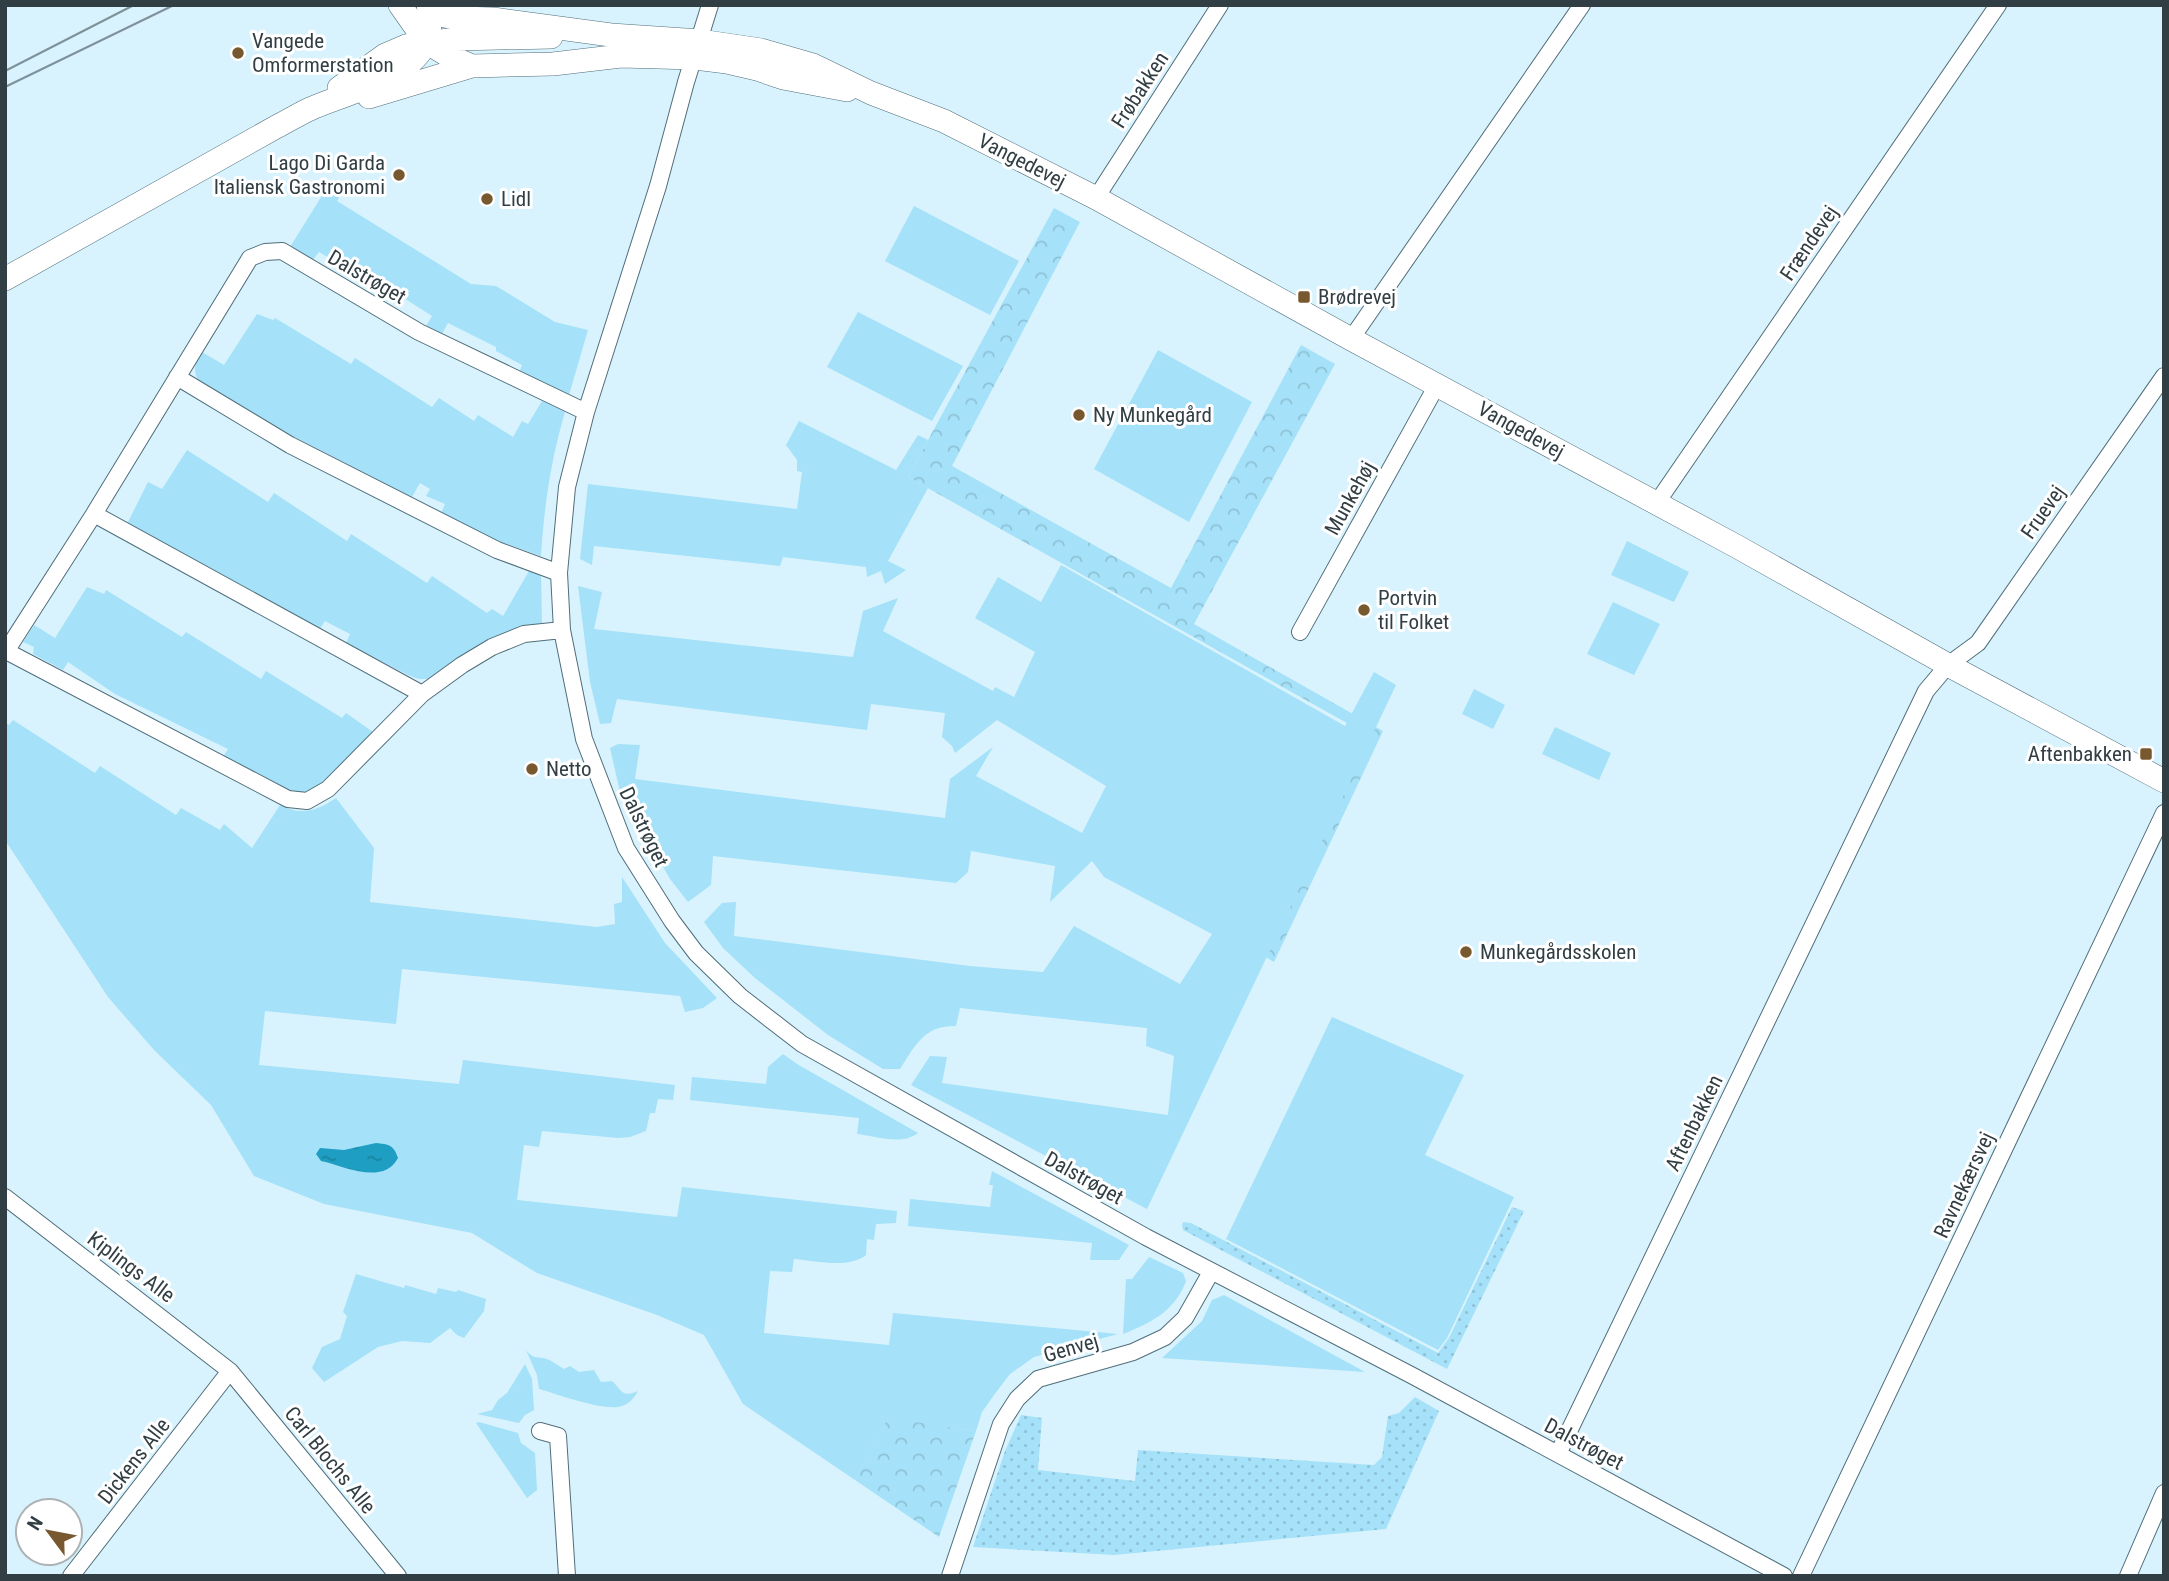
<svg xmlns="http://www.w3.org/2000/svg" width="2169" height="1581" viewBox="0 0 2169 1581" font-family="'Roboto Condensed',sans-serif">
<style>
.grass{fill:url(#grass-dots)}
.forest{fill:url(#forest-crowns)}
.park{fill:#a5e1f8}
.water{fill:url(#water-ripples)}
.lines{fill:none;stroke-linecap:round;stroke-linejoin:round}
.street-casing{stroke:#506e7a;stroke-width:18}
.secondary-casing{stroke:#506e7a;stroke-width:24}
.street{stroke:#fff;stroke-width:16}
.secondary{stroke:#fff;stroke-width:23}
.tram{stroke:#7e9199;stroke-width:2}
.poi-dot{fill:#78582e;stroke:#fff;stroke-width:2.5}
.labels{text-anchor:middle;stroke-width:6;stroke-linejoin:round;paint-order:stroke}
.poi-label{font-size:21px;fill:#313e43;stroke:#fff;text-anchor:start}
.street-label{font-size:21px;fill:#313e43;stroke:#fff}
</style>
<defs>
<pattern id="grass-dots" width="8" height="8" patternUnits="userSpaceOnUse" patternTransform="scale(1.75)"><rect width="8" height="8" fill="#a5e1f8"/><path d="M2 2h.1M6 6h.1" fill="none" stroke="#8ec2d6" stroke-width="1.8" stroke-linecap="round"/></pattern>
<pattern id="forest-crowns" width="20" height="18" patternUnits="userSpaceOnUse" patternTransform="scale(1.75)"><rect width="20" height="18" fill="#a5e1f8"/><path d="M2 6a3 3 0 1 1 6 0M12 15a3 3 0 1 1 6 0" fill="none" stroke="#8ec2d6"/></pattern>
<pattern id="water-ripples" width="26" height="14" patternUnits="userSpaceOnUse" patternTransform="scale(1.75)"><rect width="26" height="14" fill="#1d9ec2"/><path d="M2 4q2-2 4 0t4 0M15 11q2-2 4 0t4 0" fill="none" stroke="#1a829f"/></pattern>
</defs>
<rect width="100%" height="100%" fill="#d8f3fd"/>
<path class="grass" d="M1512,1207L1524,1211L1447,1369L1183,1230L1182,1225L1183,1222L1191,1223L1438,1353L1449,1338Z
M1415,1397L1439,1411L1386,1529L1114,1555L973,1547L1005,1451L1021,1415L1042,1418L1038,1470L1135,1481L1138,1450L1374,1465L1382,1457L1388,1416L1399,1413Z"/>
<path class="forest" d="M1054,208L1080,222L952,466L1171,588L1301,345L1335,364L1194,624L1383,731L1274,962L1257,952L1363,732L908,477Z
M888,1417L976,1431L939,1537L855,1480Z"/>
<path class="park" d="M328,186L341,194L337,201L471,284L496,286L555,322L588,330L569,395L519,373L522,365L496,351V347L448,323L442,334L426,326L432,316L399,295L393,296L319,252L312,261L290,247Z
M914,206L1019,261L990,315L885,261Z
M858,312L963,366L932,421L827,367Z
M257,314L273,320L275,318L351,364L355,358L432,407L439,398L474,421L478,415L513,437L522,421L528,424L542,401L565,412C551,459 544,507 541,556L493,539L441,513L445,504L426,496L430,489L420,483L412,497L292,436L199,382C192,369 195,363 202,352L224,365Z
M1158,350L1252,402L1189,522L1094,469Z
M799,421L896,470L918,435L928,440L908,477L928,488L888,561L906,570L885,584L881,571L867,577L866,567L783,557L780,566L594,546L592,565L580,559L588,484L797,509L802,472L797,471V460L786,445Z
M187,450L268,502L274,493L347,541L351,534L427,583L432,576L487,613L492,609L503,616L529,571L541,574L542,623C500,630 462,653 428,679H419L410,676L346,643L350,634L325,621L319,630L127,524L148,482L162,489Z
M1627,541L1689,572L1674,602L1611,575Z
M1061,565L1345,726L1374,672L1396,685L1147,1209L911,1085L930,1056L947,1057L942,1083L1168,1115L1174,1056L1146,1046L1147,1028L960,1008L956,1026C924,1025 915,1046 900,1069H883L828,1035L755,978L723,948L704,922L722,903L736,902L734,936L970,966L1043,972L1074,926L1180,984L1212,934L1104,877L1092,861L1050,902L1055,866L971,851L968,872L956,883L713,856L711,885L688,902L670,879L620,792L610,748L618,744L640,745L635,779L945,818L950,779L993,747L976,776L1082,833L1106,786L997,720L955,753L952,746L942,737L945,713L871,704L867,730L617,699L611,723L600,724L590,682L578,586L602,592L594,629L853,657L863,611L898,598L883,631L993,691L995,687L1014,697L1035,652L975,618L998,577L1041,602Z
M87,587L104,594L106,590L182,637L186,632L261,679L266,671L342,718L346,713L373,732C357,748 326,790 304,793C284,796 241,767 223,757L228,749L115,694L68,662L63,670L33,654L34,647L23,642L34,625L55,638Z
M1613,602L1660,624L1634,675L1587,654Z
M1474,689L1505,705L1493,729L1462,714Z
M13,720L95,773L100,766L176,815L181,808L220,830L224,824L252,848L280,805C301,816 317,811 336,798L374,848L370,902L597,927L615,924L614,904L622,902V877L665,943L717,998L703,1008L685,1012L680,996L402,969L396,1024L265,1011L259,1065L459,1084L463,1060L675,1085L673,1100L658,1099L655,1113H650L646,1131L630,1137L618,1138L542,1131L539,1147L524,1145L517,1200L677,1217L682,1187L897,1211L896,1223L876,1224L874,1240L867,1239L866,1255C848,1269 816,1261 794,1259L792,1272L770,1271L764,1333L889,1345L893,1313L1118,1334L1034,1357L1010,1374L994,1395L982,1412L976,1431L888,1418L855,1480L743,1404L704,1335L657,1315L537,1273L472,1233L324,1204L254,1176L211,1105L154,1050L108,997L5,840V723L9,725Z
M1555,727L1611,753L1599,780L1542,754Z
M1332,1017L1464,1075L1425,1155L1514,1197L1447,1338L1438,1350L1226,1239Z
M783,1054L797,1064L918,1133C901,1146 876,1136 857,1134L859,1118L690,1100L692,1077L766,1084L768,1067Z
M992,1171L1129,1245L1119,1260H1090L1092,1243L908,1226L910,1199L990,1207L993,1185H989Z
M1149,1257L1183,1273L1186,1281C1175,1311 1151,1323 1123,1334L1126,1279H1132Z
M356,1274L404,1288L405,1285L436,1294L438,1288L456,1292L458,1290L486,1299L484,1311L464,1338L457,1335L450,1328L430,1343L402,1341L378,1347L324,1382L312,1368L322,1347L340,1339L347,1316L343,1312Z
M1224,1295L1365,1372L1162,1358L1202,1321L1212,1300Z
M526,1350C534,1360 537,1356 547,1359C552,1361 559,1366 564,1369L570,1366L579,1372L594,1370L601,1382L612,1381C623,1391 621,1398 638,1391C635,1397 629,1404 622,1406C604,1412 558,1394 539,1389L537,1375Z
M525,1364L532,1379L534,1410L525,1415L519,1423L477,1414L492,1410L498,1400L507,1393Z
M479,1422L518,1433L521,1443L535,1453L537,1490L527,1498L476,1423Z"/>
<path class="water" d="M376,1143C388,1144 394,1145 398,1158C383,1186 344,1166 321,1161L316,1154L320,1148L344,1150Z"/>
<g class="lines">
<defs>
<path id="street" d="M710,5L686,82L658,186L586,412L567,487L559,573L562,630L584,739L626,848L672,921L696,953L740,996L802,1044L1146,1237L1413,1376L1784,1576
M1096,198L1220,5
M1351,339L1582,5
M177,377L290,445L497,550L559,573
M1656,504L1998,5
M94,514L422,694
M1300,632L1437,385
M6,651L288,799L307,801L328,789L422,694L462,665L492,647L524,634L562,630
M5,653L94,514L250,258L265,252L282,251L419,332L586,412
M5,1197L230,1371L398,1576
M540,1431L558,1436L567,1576
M1558,1454L1926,691L1948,665L1978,643L2164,376
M71,1576L230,1371
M950,1576L1001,1424L1017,1399L1038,1379L1133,1352L1165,1337L1185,1318L1211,1272
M1801,1576L2164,813
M2128,1576L2164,1493"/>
<path id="secondary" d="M400,5L426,42L449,56L472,66L553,64L621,56L695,58L727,62L757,69L783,78L847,90
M428,5L431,9L445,16L459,18L493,19L611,35L700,41L761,50L813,65L871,93L944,121L1096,198L1351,339L1736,546L1948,665L2164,781
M339,88L385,55L406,46L456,39L551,37
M369,97L472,66
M5,279L276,127C288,121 299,114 310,109C342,95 401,80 421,51C429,39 431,24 431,9"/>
</defs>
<use href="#street" class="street-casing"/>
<use href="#secondary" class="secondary-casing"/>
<use href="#street" class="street"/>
<use href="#secondary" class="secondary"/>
<path class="tram" d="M5,71L134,5
M5,87L174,5"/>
</g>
<g class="poi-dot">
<circle cx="238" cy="53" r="7"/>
<circle cx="399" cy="175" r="7"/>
<circle cx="487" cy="199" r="7"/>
<rect x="1297" y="290" width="14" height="14" rx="3.5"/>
<circle cx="1079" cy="415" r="7"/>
<circle cx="1364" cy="610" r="7"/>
<rect x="2139" y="747" width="14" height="14" rx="3.5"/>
<circle cx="532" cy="769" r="7"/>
<circle cx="1466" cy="952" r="7"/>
</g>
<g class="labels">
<g class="poi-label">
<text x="252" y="48">Vangede<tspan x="252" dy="24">Omformerstation</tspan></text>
<text x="385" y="170" text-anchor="end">Lago Di Garda<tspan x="385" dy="24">Italiensk Gastronomi</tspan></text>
<text x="501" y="206">Lidl</text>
<text x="1318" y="304">Brødrevej</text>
<text x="1093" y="422">Ny Munkegård</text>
<text x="1378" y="605">Portvin<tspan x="1378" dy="24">til Folket</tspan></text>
<text x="2132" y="761" text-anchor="end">Aftenbakken</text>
<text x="546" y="776">Netto</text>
<text x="1480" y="959">Munkegårdsskolen</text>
</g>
<g class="street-label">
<text transform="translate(1140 90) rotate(-57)" y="7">Frøbakken</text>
<text transform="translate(1022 161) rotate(27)" y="7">Vangedevej</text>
<text transform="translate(1809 243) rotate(-56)" y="7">Frændevej</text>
<text transform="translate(367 277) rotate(30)" y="7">Dalstrøget</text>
<text transform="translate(1521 430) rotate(29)" y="7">Vangedevej</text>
<text transform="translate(1350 498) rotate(-61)" y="7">Munkehøj</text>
<text transform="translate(2043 512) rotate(-55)" y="7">Fruevej</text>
<text transform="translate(644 827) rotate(64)" y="7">Dalstrøget</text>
<text transform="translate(1694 1123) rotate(-64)" y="7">Aftenbakken</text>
<text transform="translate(1084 1178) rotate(29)" y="7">Dalstrøget</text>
<text transform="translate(1964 1185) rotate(-65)" y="7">Ravnekærsvej</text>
<text transform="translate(131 1267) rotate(37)" y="7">Kiplings Alle</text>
<text transform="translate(1071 1348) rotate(-16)" y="7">Genvej</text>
<text transform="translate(1584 1444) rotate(28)" y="7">Dalstrøget</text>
<text transform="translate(330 1460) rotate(51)" y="7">Carl Blochs Alle</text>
<text transform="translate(134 1461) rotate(-52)" y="7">Dickens Alle</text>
</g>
</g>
<rect width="2169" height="1581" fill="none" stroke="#313e43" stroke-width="14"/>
<g transform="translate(49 1532) rotate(302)"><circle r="33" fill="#ffffff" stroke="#adb2b4" stroke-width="2"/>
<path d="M0-5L12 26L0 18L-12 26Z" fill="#78582e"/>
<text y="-10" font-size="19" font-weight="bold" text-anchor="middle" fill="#313e43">N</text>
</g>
</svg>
